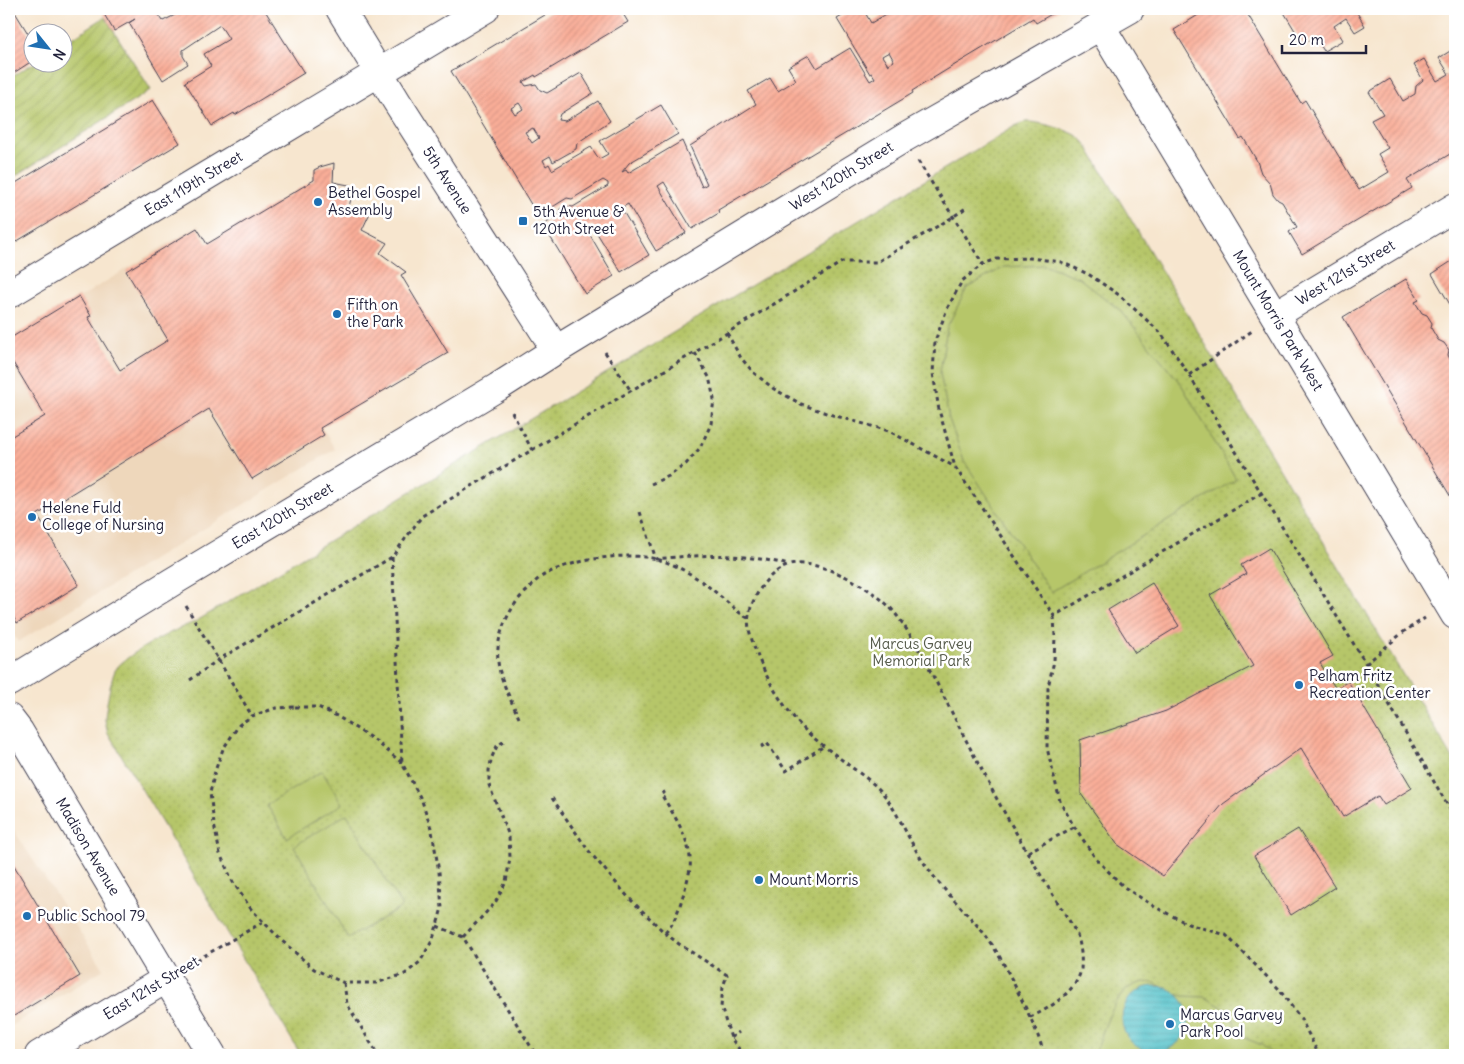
<svg xmlns="http://www.w3.org/2000/svg" width="1464" height="1064" viewBox="0 0 1464 1064" font-family="Delius,sans-serif">
<style>
.built{fill:#eed7bb}
.grass{fill:url(#grass-dots);stroke:#6c7452}
.garden{fill:url(#garden-furrows);stroke:#6c7452}
.pitch{fill:#b6c669;stroke:#6c7452}
.water{fill:url(#water-rules);stroke:#3c7283}
.building{fill:url(#building-hatch);fill-rule:evenodd}
.lines{fill:none;stroke-linecap:round;stroke-linejoin:round}
.minor-casing{stroke:#423f51;stroke-width:30}
.major-casing{stroke:#423f51;stroke-width:30}
.path{stroke:#423f51;stroke-width:3;stroke-dasharray:4 4;stroke-linecap:butt}
.minor{stroke:#fff;stroke-width:28}
.major{stroke:#fff;stroke-width:28}
.poi-dot{fill:#1f6fb2;stroke:#fff;stroke-width:2}
.labels{text-anchor:middle;stroke-width:5;stroke-linejoin:round;paint-order:stroke}
.street-label{font-size:15px;fill:#22223b;stroke:#fff}
.poi-label{font-size:15px;fill:#22223b;stroke:#fff;text-anchor:start}
.park-label{font-size:15px;fill:#565b4b;stroke:#fff}
</style>
<defs>
<pattern id="grass-dots" width="8" height="8" patternUnits="userSpaceOnUse" patternTransform="scale(1.25)"><rect width="8" height="8" fill="#b6c669"/><path d="M2 2h.1M6 6h.1" fill="none" stroke="#9caa5c" stroke-width="1.8" stroke-linecap="round"/></pattern>
<pattern id="garden-furrows" width="10" height="10" patternUnits="userSpaceOnUse" patternTransform="scale(1.25)"><rect width="10" height="10" fill="#b6c669"/><path d="M-1 1l2-2M0 10L10 0M9 11l2-2" fill="none" stroke="#9caa5c"/></pattern>
<pattern id="water-rules" width="6" height="5" patternUnits="userSpaceOnUse" patternTransform="scale(1.25)"><rect width="6" height="5" fill="#56c3cb"/><path d="M0 2.5h6" fill="none" stroke="#4ba7af"/></pattern>
<pattern id="building-hatch" width="6" height="6" patternUnits="userSpaceOnUse" patternTransform="scale(1.25)"><rect width="6" height="6" fill="#faae98"/><path d="M-1 1l2-2M0 6l6-6M5 7l2-2" fill="none" stroke="#d69584"/></pattern>
</defs>
<rect width="100%" height="100%" fill="#fff"/>
<filter id="ink" filterUnits="userSpaceOnUse"><feTurbulence type="fractalNoise" baseFrequency=".02" numOctaves="2"/><feDisplacementMap in="SourceGraphic" scale="10" xChannelSelector="R" yChannelSelector="G"/><feConvolveMatrix kernelMatrix="1 2 1 2 8 2 1 2 1" color-interpolation-filters="sRGB"/></filter>
<filter id="wash" filterUnits="userSpaceOnUse"><feTurbulence type="fractalNoise" baseFrequency=".0096" numOctaves="4" result="noise"/><feDisplacementMap in="SourceGraphic" scale="20" xChannelSelector="R" yChannelSelector="G"/><feGaussianBlur stdDeviation="1.12" result="paint"/><feColorMatrix in="noise" values="0 0 0 0 0 0 0 0 0 0 0 0 0 0 0 0 0 1.4 0 .05"/><feComposite in="paint" operator="in"/></filter>
<g filter="url(#wash)">
<rect width="100%" height="100%" fill="#f7e6cf"/>
<path class="built" d="M198,225L335,449L18,642L9,627V341Z
M9,823L104,969L9,1027Z"/>
<path class="grass" d="M1025,122C1037,121 1065,129 1076,135C1081,138 1084,142 1087,146L1455,762V1055H301L108,733C107,728 105,723 105,718C106,707 111,677 116,669C126,654 177,628 195,622L1015,126Z"/>
<path class="garden" d="M105,17L151,90L9,180V78L34,63L62,62L63,44Z"/>
<path class="pitch" d="M1046,265L1079,278L1121,311L1181,384L1236,479L1051,592L964,461L949,419L940,373L947,327L967,288L1004,267Z
M322,771L342,804L287,838L267,805Z
M347,814L402,907L348,938L294,846Z
M1144,982L1155,983L1172,992L1183,996L1205,997L1232,1013L1237,1035L1262,1045L1273,1055H1095C1101,1036 1113,996 1132,986C1136,984 1140,983 1144,982Z"/>
<path class="water" d="M1122 1019a33 33 0 1 1 66 0a33 33 0 1 1-66 0Z"/>
<g id="blocks">
<path class="building" d="M9,9H13L32,40V61L9,76Z
M101,9H155L163,21L187,9H264L304,73L235,115L234,113L212,126L185,82L211,66L204,54L229,39L220,25L183,50V56L188,64L163,80L129,23L135,19L114,31Z
M555,9H620L628,22L536,77L535,75L523,82L526,86L536,84L540,90L547,93L581,73L593,93L560,114L558,120L565,121L598,101L610,121L577,143L576,149L553,162L550,156L543,160L546,166L549,164L552,170L591,147L599,159L608,154L600,141L661,105L678,134L629,163L622,172L626,170L628,173L682,141L702,187L707,184L690,146L756,104L748,91L770,78L778,91L796,80L788,67L809,55L817,68L850,48L870,81L875,78L872,73L870,74L837,19L854,9H863L871,23L895,9H1060L1036,23L1033,18L953,66L912,91L913,93L718,210L719,213L692,229L664,182L658,186L686,233L656,251L628,204L621,208L649,255L621,272L592,225L586,228L614,276L585,294L543,225L558,216L560,209L564,206L573,207L608,186V183L603,180L572,199L567,198L538,216L451,71ZM889,52L894,61L888,65L882,56ZM519,103L523,109L515,114L511,108ZM533,128L539,138L532,143L525,132Z
M1208,9H1259L1248,15L1301,103L1305,100L1359,190L1389,172L1378,154L1388,148L1371,120L1383,114L1369,92L1390,79L1403,101L1415,94L1416,86L1423,80L1414,65L1424,59L1437,81L1449,74L1439,58L1455,48V151L1407,180L1412,188L1302,254L1289,232L1297,227L1282,202L1278,200L1273,194L1270,183L1261,173L1257,161L1243,137L1240,139L1174,30Z
M1282,9H1360L1356,11L1365,26L1355,32L1346,18L1334,26L1343,40L1324,51L1315,37L1303,44Z
M153,100L180,143L9,246V187Z
M334,163L333,182L354,186L349,207L370,213L362,230L387,243L380,253L406,272L401,275L448,353L320,428L324,435L252,479L209,409L37,515L79,585L17,623L9,610V438L45,416L9,356V339L79,296L91,316L88,317L120,370L168,340L126,271L197,228L207,244L314,180V170L320,167Z
M1455,259V313L1432,274Z
M1406,279L1419,300L1415,302L1422,313L1427,315L1432,323L1431,328L1438,340L1444,343L1449,350L1448,355L1455,369V504L1343,317Z
M1269,548L1333,656L1320,663L1336,689L1348,681L1412,788L1384,805L1378,796L1343,817L1301,748L1223,804L1163,876L1117,844L1081,794L1080,740L1166,711L1253,666L1210,595L1246,574L1241,565Z
M1152,583L1179,626L1135,653L1108,610Z
M1298,829L1335,887L1291,915L1254,856Z
M9,857L80,976L9,1019Z"/>
</g>
</g>
<g filter="url(#ink)">
<use href="#blocks" fill-opacity="0" stroke="#423f51" stroke-width="1"/>
<g class="lines">
<defs>
<g id="minor">
<path id="s1" d="M1100,25L1455,615"/>
<path id="s2" d="M9,294L485,9"/>
<path id="s3" d="M1275,315L1455,207"/>
<path id="s4" d="M9,682L172,582L498,387L556,350L904,138L1130,9"/>
<path d="M39,1055L166,979"/>
</g>
<g id="major">
<path id="s5" d="M340,9L397,102L556,350"/>
<path id="s6" d="M9,718L19,731L212,1055"/>
</g>
</defs>
<use href="#minor" class="minor-casing"/>
<use href="#major" class="major-casing"/>
<path class="path" d="M918,161L983,264
M727,333L741,358L754,373L774,389L801,404L829,414L889,431L955,467
M605,352L631,391
M1189,375L1252,331
M512,412L532,450
M651,484L669,476L686,464L700,448L711,424L714,399L709,377L695,353
M1262,493L1054,616L955,467L939,410L933,373L935,341L947,309L962,281L983,264L997,259L1030,258L1061,262L1088,274L1119,295L1161,333L1189,375L1366,664L1455,818
M640,512L656,559C703,554 742,553 789,565
M392,557L402,763
M186,606L252,716
M1054,616L1055,636L1054,661L1048,687L1047,748L1060,801L1072,823L1096,859L1124,887L1155,907L1188,924L1226,935L1278,988L1301,1019L1319,1055
M1366,664L1402,633L1425,618
M190,680L218,660L392,557L422,516L727,333L842,262H877L953,217L967,207
M295,707H318L337,716L377,742L402,763L422,801L432,831L439,872L442,908L433,939L420,962L405,974L376,983H344L314,969L281,940L251,909L233,882L220,854L214,824L210,793L215,771L223,749L239,725L252,716L276,708Z
M519,718C512,702 499,678 498,661C496,641 504,620 515,604C518,599 523,594 528,590C532,585 536,580 541,577C567,560 626,551 656,559C680,565 703,581 721,597C730,604 737,612 748,618
M761,747L767,743L786,771L824,746
M552,798L588,850L629,898L665,933L679,944L727,975L723,987L721,1007L731,1038L739,1049L749,1055
M1028,852L1074,827
M437,926L463,937L536,1055
M665,933C674,924 678,911 682,899C685,889 688,879 690,869C693,843 674,815 661,794L667,791
M463,937L495,903L506,882L510,858L509,836L489,785V770L492,757L497,746L506,740
M190,964L263,922
M344,983L347,1004L378,1055
M1030,1017C1048,1010 1078,990 1081,969C1082,958 1081,943 1076,933C1068,917 1057,902 1048,887C1031,859 1015,831 999,803C980,767 961,731 943,695C928,667 914,637 894,612C876,589 816,555 787,566C771,572 761,585 754,600C744,621 749,631 756,652C767,680 783,707 804,729C816,741 832,752 846,763C860,774 877,784 887,799C902,820 911,846 927,867C944,892 967,912 986,936C998,952 1007,970 1016,988C1027,1011 1038,1031 1044,1055
M731,1038L739,1032"/>
<use href="#minor" class="minor"/>
<use href="#major" class="major"/>
</g>
</g>
<g class="poi-dot">
<circle cx="318" cy="202" r="5"/>
<rect x="518" y="216" width="10" height="10" rx="2.5"/>
<circle cx="337" cy="314" r="5"/>
<circle cx="32" cy="517" r="5"/>
<circle cx="1299" cy="685" r="5"/>
<circle cx="759" cy="880" r="5"/>
<circle cx="27" cy="916" r="5"/>
<circle cx="1170" cy="1024" r="5"/>
</g>
<g class="labels">
<g class="street-label">
<text dy="5" stroke="none"><textPath href="#s4" startOffset="974">West 120th Street</textPath></text>
<text dy="5" stroke="none"><textPath href="#s5" startOffset="202">5th Avenue</textPath></text>
<text dy="5" stroke="none"><textPath href="#s2" startOffset="215">East 119th Street</textPath></text>
<text dy="5" stroke="none"><textPath href="#s3" startOffset="82">West 121st Street</textPath></text>
<text dy="5" stroke="none"><textPath href="#s1" startOffset="345">Mount Morris Park West</textPath></text>
<text dy="5" stroke="none"><textPath href="#s4" startOffset="320">East 120th Street</textPath></text>
<text dy="5" stroke="none"><textPath href="#s6" startOffset="151">Madison Avenue</textPath></text>
<text transform="translate(151 988) rotate(-31)" y="5">East 121st Street</text>
</g>
<g class="poi-label">
<text x="328" y="198">Bethel Gospel<tspan x="328" dy="17">Assembly</tspan></text>
<text x="533" y="217">5th Avenue &amp;<tspan x="533" dy="17">120th Street</tspan></text>
<text x="347" y="310">Fifth on<tspan x="347" dy="17">the Park</tspan></text>
<text x="42" y="513">Helene Fuld<tspan x="42" dy="17">College of Nursing</tspan></text>
<text x="1309" y="681">Pelham Fritz<tspan x="1309" dy="17">Recreation Center</tspan></text>
<text x="769" y="885">Mount Morris</text>
<text x="37" y="921">Public School 79</text>
<text x="1180" y="1020">Marcus Garvey<tspan x="1180" dy="17">Park Pool</tspan></text>
</g>
<g class="park-label">
<text x="921" y="649">Marcus Garvey<tspan x="921" dy="17">Memorial Park</tspan></text>
</g>
</g>
<rect width="1464" height="1064" fill="none" stroke="#fff" stroke-width="30"/>
<g transform="translate(48 48) rotate(120)"><circle r="24" fill="#ffffff" stroke="#a7a7b1"/>
<path d="M0-4L9 19L0 12L-9 19Z" fill="#1f6fb2"/>
<text y="-8" font-size="14" font-weight="bold" text-anchor="middle" fill="#22223b">N</text>
</g>
<path d="M1282 45v8h84v-8" fill="none" stroke="#22223b" stroke-width="2.5"/>
<text x="1289" y="45" font-size="15" fill="#22223b" stroke="#ffffff" stroke-width="4" paint-order="stroke">20 m</text>
</svg>
